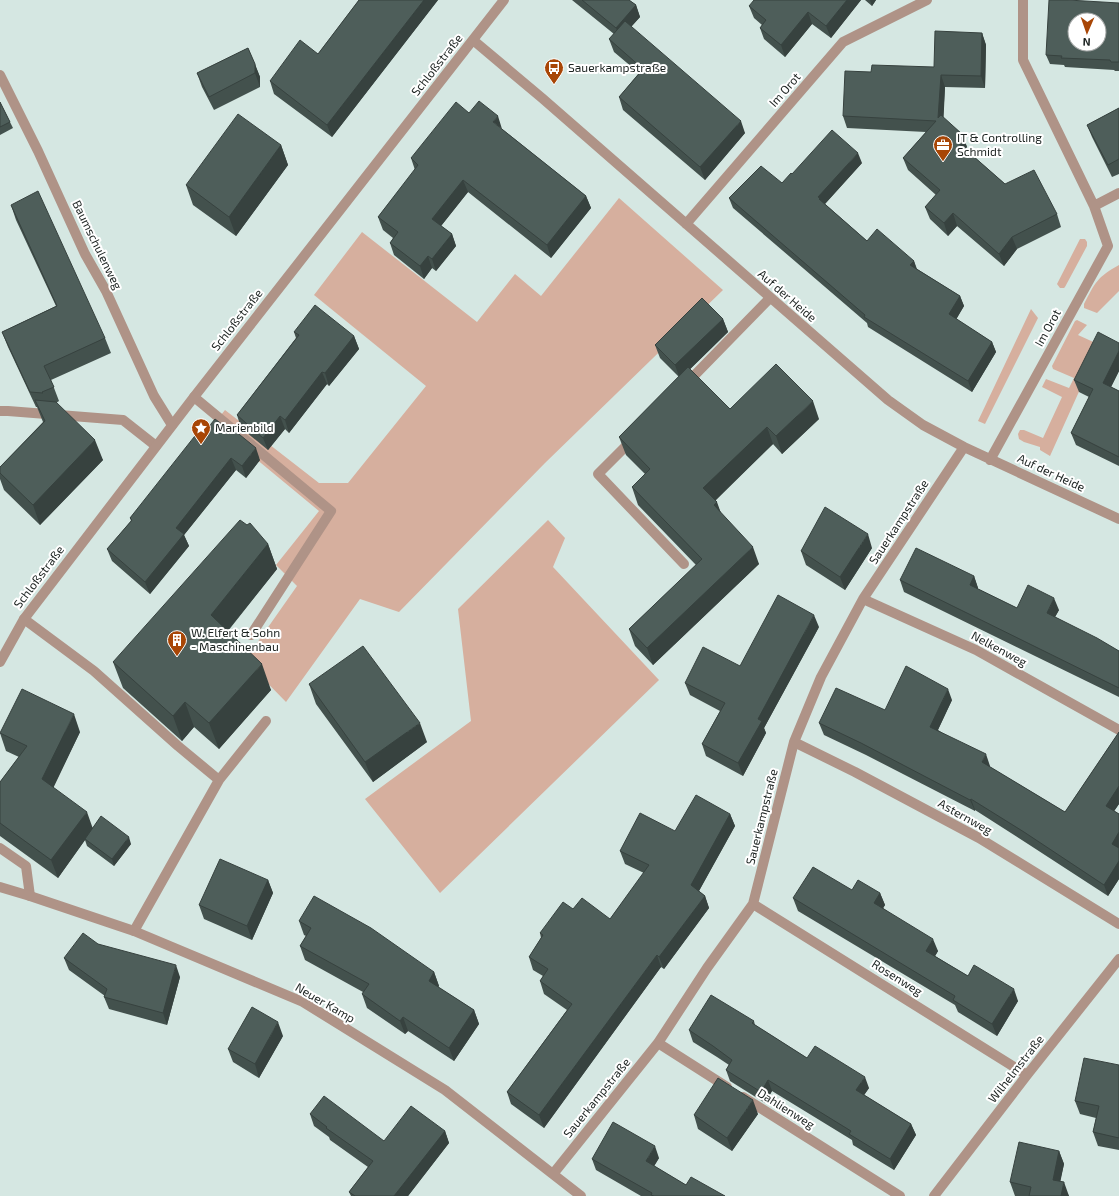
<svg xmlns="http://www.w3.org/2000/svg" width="1119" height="1196" viewBox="0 0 1119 1196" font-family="'Exo 2',sans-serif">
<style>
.green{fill:#d6af9e}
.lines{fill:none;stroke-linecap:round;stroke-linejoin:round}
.lane{stroke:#af9387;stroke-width:10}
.street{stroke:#af9387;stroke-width:10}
.wall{fill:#43514d}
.shaded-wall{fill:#37423f}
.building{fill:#4e5e5a;stroke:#37423f;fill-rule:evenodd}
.labels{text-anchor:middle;stroke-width:4;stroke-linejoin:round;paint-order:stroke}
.street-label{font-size:12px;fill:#1c2321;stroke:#fff}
.poi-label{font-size:12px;fill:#1c2321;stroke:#fff;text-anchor:start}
</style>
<rect width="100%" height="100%" fill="#d5e7e2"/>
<path class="green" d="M619,198L723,290L545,463L399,612L360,599L286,702L245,660L297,586L276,565L319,511L214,424L225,410L319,483H348L426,386L314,295L362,232L477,322L515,274L541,296Z
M1080,239H1085L1087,242V246L1065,287L1064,288H1060L1057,284Z
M1119,265V291L1097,313L1084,308V304C1095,283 1097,277 1119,265Z
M1031,309L1038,318L985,424L978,421Z
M1077,320L1087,325L1078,335L1100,345L1050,456L1040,450V447L1024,442L1019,439L1018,434L1020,430H1024L1043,438L1062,397L1042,387L1046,379L1069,388L1074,378L1053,369L1052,366L1075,321Z
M548,520L565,538L553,567L659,680L440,893L365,799L471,721L458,609Z"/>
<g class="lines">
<path class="lane" d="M0,75L38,151L85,254L106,291L154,396L172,425
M686,384L770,298
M194,397L331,511L251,635
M0,411H8L123,420L156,446
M632,440L598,474L684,564
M24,619L94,671L178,746L219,780
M0,848L26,866L30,896
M134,931L219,780L266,721"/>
<path class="street" d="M473,40L542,98L888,400L923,425L964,447L1119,519
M1094,206L1119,193
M686,224L843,42L927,0
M990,460L1108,246L1094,206L1023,60V0
M863,599L976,650L1119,730
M0,662L24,619L194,397L504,0
M794,742L855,772L979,838L1119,924
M0,887L30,896L134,931L303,1002L445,1090L581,1196
M753,904L1027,1075
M658,1043L727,1087
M743,1097L900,1196
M553,1174L658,1043L707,968L753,904L794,742L821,677L863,599L964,447
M934,1196L1027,1075L1119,959"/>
</g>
<path class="wall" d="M359,0H438L332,137L274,94L270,81L318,54Z
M572,0H629L636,5L640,17L631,27L745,133L705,180L623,110L619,97L639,73L614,52L609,39L614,34Z
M861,0L831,38L812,24L785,57L764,39L760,28L762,25L754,18L749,6Z
M865,0H876L872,6Z
M1119,3V71H1115L1114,70L1065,67L1064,65L1050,64L1046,55Z
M982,33L986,45L985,88L945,87L943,118L962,134L967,147L965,149L1005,184L1057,214L1061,227L1017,249L1004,266L957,226L948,236L930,219L925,207L936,195L908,170L903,158L926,132L847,128L843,116L934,67Z
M248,48L260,77V87L214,110L202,87L197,73Z
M0,102L13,128L0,135Z
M1119,108V174L1112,177L1092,137L1087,125Z
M502,129L586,196L591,208L551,258L468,192L441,226L452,234L456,246L436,271L432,268L424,279L394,255L390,243L393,238L383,230L378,217L415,170L411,158Z
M281,145L288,165L236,236L193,205L186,185Z
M862,163L825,204L867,241L914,261L917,269L960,296L964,306L956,319L992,342L996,352L972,392L868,327L867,323L733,208L729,198L782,183L792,174Z
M11,205L105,338L111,353L51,380L59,401L56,403L103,460L40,525L4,490L0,479V467L43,422L37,407H36L8,347L2,332L56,306L16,220Z
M723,319L728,332L690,369L730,409L819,419L782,454L773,444L715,500L721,513L759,564L653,665L635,646L629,629L696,565L638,505L632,487L645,474L626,455L619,437L679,377L660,358L655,345Z
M294,332L354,336L359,349L329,386L327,384L289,433L285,429L268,450L241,428L237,415L296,338Z
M1119,343V371L1111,387L1119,391V466L1076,445L1071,433L1089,397L1079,392L1074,380Z
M202,435L260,460L246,478L236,470L184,535L189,546L150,594L112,561L107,549L131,521L130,518Z
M268,544L277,569L228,631L271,690L219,749L194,727L182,741L123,688L113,662Z
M872,548L845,590L806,565L801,551Z
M974,576L978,588V589L1017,608L1059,610L1055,617L1119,651V697L904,592L900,580Z
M819,627L764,728L766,733L743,776L706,756L702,744L720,711L690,695L685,683L740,666Z
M309,684L427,742L373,782L316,704Z
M952,700L938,730L990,766V767L1065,812L1119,732V804L1114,811L1119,814V879L1108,896L1028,844L975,810V811L866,755L824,735L819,723L885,710Z
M80,732L53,787L93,828L131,844L114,866L87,846L85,840L58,878L0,836V782L19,757L6,751L0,733Z
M730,814L735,826L699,891L705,896L709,908L664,969L661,967L544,1128L511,1104L507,1092L567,1010L544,994L540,981L543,976L533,970L529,957L541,938L540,933L573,909L610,919L644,873L625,864L620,851L675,831Z
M268,880L273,893L252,940L204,919L199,905Z
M852,890L880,893L885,905L883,908L938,951L935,956L968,976L1018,1001L997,1036L958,1012L955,1005L798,911L793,898Z
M299,921L434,972L439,986L438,987L474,1010L479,1024L454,1061L408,1031L405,1034L367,1008L362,994L363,992L305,960L300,946L306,936L304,935Z
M98,944L180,977L167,1025L109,1009L104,997L105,996L69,970L64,958Z
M754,1021L755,1025L807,1058L869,1088L864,1095L911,1124L916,1135L894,1170L853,1145L852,1140L772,1091L765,1103L730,1081L726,1070L729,1065L717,1057L693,1042L689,1030Z
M283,1036L259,1078L233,1062L228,1049Z
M1119,1065V1150L1098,1146L1093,1132L1096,1118L1080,1114L1075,1101Z
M310,1114L384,1141L445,1131L449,1143L408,1196H351L349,1192L368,1167L330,1140L329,1137L314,1126Z
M758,1114L732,1151L698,1129L694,1115Z
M1059,1151L1064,1164L1060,1181L1069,1196H1015L1010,1182Z
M659,1158L654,1166L686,1185L725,1196H641L596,1170L592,1159Z"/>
<path class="shaded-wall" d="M424,0H438L332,137L327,125Z
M847,0H861L831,38L826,26Z
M870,0H876L872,6Z
M636,5L640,17L620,39L616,28Z
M808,12L812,24L785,57L781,45Z
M982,33L986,45L985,88L981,76Z
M255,64L260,77V87L255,73Z
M941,75L945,87L943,130L938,118Z
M498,116L502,129L493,122Z
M741,121L745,133L705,180L700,167Z
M962,134L967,147L961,153L956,141Z
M281,145L288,165L236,236L229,217Z
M858,153L862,163L823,206L819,199L818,197Z
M463,180L468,192L437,231L432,219Z
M586,196L591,208L551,258L547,245Z
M953,213L957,226L948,236L944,223Z
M452,234L456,246L436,271L432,259Z
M1012,237L1017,249L1004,266L999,254Z
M428,256L432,268L424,279L420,266Z
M914,261L917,271L910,265Z
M960,296L964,306L953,325L949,314Z
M723,319L728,332L680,379L675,365Z
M354,336L359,349L329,386L325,373Z
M992,342L996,352L972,392L968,381Z
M1119,351V371L1107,395L1103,383Z
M322,372L327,384L289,433L285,420Z
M813,401L819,419L782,454L776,436Z
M280,416L285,429L268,450L263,438Z
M767,427L773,444L710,506L703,488Z
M95,440L103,460L40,525L33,505Z
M256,448L260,460L246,478L242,466Z
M231,458L236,470L184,535L189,546L150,594L145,582L176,528Z
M717,502L723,519L714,505Z
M868,534L872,548L845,590L840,577Z
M268,544L277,569L220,640L211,615Z
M753,547L759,564L653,665L647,648Z
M974,576L978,588L974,596L970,585Z
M1054,598L1059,610L1051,624L1047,613Z
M814,615L819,627L764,728L766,733L743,776L738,763L758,719Z
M262,664L271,690L219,749L209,723Z
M948,689L952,700L934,738L930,727Z
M185,702L194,727L182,741L173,716Z
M74,714L80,732L49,797L42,779Z
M420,723L427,742L373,782L365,762Z
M986,754L990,766L986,774L982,762Z
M1119,786V804L1110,817L1106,806Z
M971,799L975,810V811L970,800Z
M87,812L93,829L85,839V840L58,878L51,860Z
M730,814L735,826L695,898L691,885Z
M1119,832V850L1112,844Z
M129,837L131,844L114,866L112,859Z
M1119,861V879L1108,896L1104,885Z
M268,880L273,893L252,940L247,926Z
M880,893L885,905L879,915L874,903Z
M705,896L709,908L664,969L659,957Z
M933,939L938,951L931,963L926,951Z
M657,955L661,967L544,1128L539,1115Z
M176,965L180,977L167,1025L163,1013Z
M434,972L439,986L433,994L429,981Z
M1014,989L1018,1001L997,1036L992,1024Z
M474,1010L479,1024L454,1061L449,1048Z
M403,1017L408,1031L405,1034L400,1021Z
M278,1022L283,1036L259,1078L255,1064Z
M865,1077L869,1088L860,1101L856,1090Z
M768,1080L772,1091L765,1103L761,1092Z
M753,1100L758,1114L732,1151L727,1138Z
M911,1124L916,1135L894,1170L890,1159Z
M445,1131L449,1143L408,1196H394Z
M655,1146L659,1158L650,1173L646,1161Z
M1059,1151L1064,1164L1058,1193L1053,1180Z
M1064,1182L1069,1196H1061Z"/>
<path class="building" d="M359,0H424L327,125L270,81L300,40L318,54Z
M582,0H629L636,5L616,28Z
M754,0H847L826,26L808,12L781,45L760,28L766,20L749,6Z
M1049,0H1068L1119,3V62H1111L1110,60L1061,58L1062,56L1046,55ZM1075,20H1099V44H1075Z
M625,21L741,121L700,167L619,97L643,69L609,39Z
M935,31L982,33L981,76L941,75L938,118L941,115L962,134L956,141L1005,184L1034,170L1057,214L1012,237L999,254L953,213L944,223L925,207L940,190L903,158L936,121L843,116L845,71L871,72L872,65L934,67Z
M248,48L255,64V73L209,97L197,73Z
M479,101L498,116L493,122L586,196L547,245L463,180L432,219L452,234L432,259L428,256L420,266L390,243L398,232L378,217L418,165L411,158L456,102L469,113Z
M0,102L10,122L0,127Z
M1119,108V159L1108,165L1087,125Z
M238,114L281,145L229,217L186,185Z
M832,130L858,153L818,197L820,198L819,199L867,241L877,229L914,261L910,265L960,296L949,314L992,342L968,381L864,317L865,315L729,198L761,166L782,183L791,173L792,174Z
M38,191L105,338L44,366L54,387L42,392L43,393L30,392L2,332L57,306L11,205Z
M702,298L723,319L675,365L655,345Z
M315,305L354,336L325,373L322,372L285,420L280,416L263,438L237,415L299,335L294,332Z
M1098,332L1119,343V351L1103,383L1119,391V457L1071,433L1093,389L1074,380Z
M776,364L813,401L776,436L767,427L703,488L717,502L714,505L753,547L647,648L629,629L702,559L632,487L650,469L619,437L688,367L730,409Z
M35,400L56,402L95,440L33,505L0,473V467L45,421Z
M215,419L227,428L229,426L256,448L242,466L231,458L176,528L184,534L145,582L107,549L132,520L130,518L198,432L202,435Z
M825,507L868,534L840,577L801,551Z
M240,520L247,525L250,523L268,544L211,615L262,664L209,723L185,702L173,716L113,662Z
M916,548L974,576L970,585L1017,608L1028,585L1054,598L1047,613L1097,638L1119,651V688L900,580Z
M778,595L814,615L758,719L762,721L738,763L702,744L725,703L685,683L703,647L740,666Z
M363,646L420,723L365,762L309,684Z
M906,666L948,689L930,727L986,754L982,762L1065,812L1119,732V786L1106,806L1119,814V832L1112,844L1119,848V861L1104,885L1024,832L971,799L970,800L861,743L819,723L836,688L885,710Z
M22,689L74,714L42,779L87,812L51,860L0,823V782L27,746L0,733Z
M696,795L730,814L691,885L705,896L659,957L657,955L539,1115L507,1092L572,1004L540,981L548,969L529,957L543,935L540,933L563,902L573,909L582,898L610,919L649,865L620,851L640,813L675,831Z
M101,816L129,837L112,859L85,839Z
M220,859L268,880L247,926L199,905Z
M813,867L852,890L858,880L880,893L874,903L933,939L926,951L946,963L968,976L974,965L1014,989L992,1024L953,1000L955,996L793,898Z
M314,896L371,928L434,972L429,981L474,1010L449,1048L403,1017L400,1021L362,994L369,984L300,946L311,928L299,921Z
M83,933L98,944L176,965L163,1013L104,997L107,989L64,958Z
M711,995L754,1021L752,1023L807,1058L815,1046L865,1077L856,1090L911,1124L890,1159L849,1134L851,1131L768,1080L761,1092L726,1070L732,1060L713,1046L689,1030Z
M252,1007L278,1022L255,1064L228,1049Z
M1084,1058L1119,1065V1138L1093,1132L1099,1106L1075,1101Z
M718,1078L753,1100L727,1138L694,1115Z
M324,1096L384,1141L411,1106L445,1131L394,1196H355L349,1192L373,1161L326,1128L327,1127L310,1114Z
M613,1122L655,1146L646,1161L686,1185L691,1177L725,1196H654L651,1195L652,1193L592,1159Z
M1019,1142L1059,1151L1053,1180L1064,1182L1061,1196H1029L1031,1187L1010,1182Z"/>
<defs>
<symbol id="bus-pin" viewBox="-11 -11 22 30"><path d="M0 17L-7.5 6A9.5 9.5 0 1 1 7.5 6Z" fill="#a84606" stroke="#fff"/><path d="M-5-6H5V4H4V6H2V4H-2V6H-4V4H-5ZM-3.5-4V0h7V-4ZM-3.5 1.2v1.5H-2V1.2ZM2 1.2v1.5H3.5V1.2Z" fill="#fff"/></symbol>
<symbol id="office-pin" viewBox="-11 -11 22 30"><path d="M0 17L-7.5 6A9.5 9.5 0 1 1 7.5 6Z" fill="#a84606" stroke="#fff"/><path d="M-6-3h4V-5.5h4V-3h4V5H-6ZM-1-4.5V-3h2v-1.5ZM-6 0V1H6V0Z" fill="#fff"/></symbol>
<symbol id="sight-pin" viewBox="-11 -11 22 30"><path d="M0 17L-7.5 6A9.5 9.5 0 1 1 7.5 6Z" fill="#a84606" stroke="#fff"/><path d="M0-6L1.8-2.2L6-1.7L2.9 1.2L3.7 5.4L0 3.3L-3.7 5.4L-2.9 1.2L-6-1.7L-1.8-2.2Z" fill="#fff"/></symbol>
<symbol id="building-pin" viewBox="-11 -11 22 30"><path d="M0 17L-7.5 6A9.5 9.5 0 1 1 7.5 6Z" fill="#a84606" stroke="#fff"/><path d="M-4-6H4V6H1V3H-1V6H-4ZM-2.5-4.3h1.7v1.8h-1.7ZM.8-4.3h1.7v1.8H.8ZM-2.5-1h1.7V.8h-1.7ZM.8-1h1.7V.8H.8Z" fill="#fff"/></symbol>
</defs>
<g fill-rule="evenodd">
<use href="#bus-pin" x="543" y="57" width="22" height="30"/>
<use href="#office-pin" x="932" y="134" width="22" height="30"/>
<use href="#sight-pin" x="190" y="417" width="22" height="30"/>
<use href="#building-pin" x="166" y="629" width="22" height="30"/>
</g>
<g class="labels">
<g class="street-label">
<text transform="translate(437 65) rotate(-52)" y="4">Schloßstraße</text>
<text transform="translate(785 90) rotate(-49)" y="4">Im Orot</text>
<text transform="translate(97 245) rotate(64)" y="4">Baumschulenweg</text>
<text transform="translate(787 296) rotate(41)" y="4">Auf der Heide</text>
<text transform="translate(237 320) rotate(-52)" y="4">Schloßstraße</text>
<text transform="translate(1048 328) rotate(-61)" y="4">Im Orot</text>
<text transform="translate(1051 473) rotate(25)" y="4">Auf der Heide</text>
<text transform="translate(899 522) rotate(-57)" y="4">Sauerkampstraße</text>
<text transform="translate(39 577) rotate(-53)" y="4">Schloßstraße</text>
<text transform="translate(999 649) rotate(28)" y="4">Nelkenweg</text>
<text transform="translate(762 817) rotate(-76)" y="4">Sauerkampstraße</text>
<text transform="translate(965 817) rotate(29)" y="4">Asternweg</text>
<text transform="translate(897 978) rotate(32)" y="4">Rosenweg</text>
<text transform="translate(325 1003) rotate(30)" y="4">Neuer Kamp</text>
<text transform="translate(1016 1069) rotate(-52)" y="4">Wilhelmstraße</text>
<text transform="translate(597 1098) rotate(-51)" y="4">Sauerkampstraße</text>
<text transform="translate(786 1109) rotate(32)" y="4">Dahlienweg</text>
</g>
<g class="poi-label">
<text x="568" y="72">Sauerkampstraße</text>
<text x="957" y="142">IT &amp; Controlling<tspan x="957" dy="14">Schmidt</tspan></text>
<text x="215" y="432">Marienbild</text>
<text x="191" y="637">W. Elfert &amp; Sohn<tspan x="191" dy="14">- Maschinenbau</tspan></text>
</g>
</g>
<g transform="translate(1087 32) rotate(182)"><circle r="19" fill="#ffffff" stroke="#a4a7a6"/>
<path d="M0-3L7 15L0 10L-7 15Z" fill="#a84606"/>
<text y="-6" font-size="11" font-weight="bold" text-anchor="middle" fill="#1c2321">N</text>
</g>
</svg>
